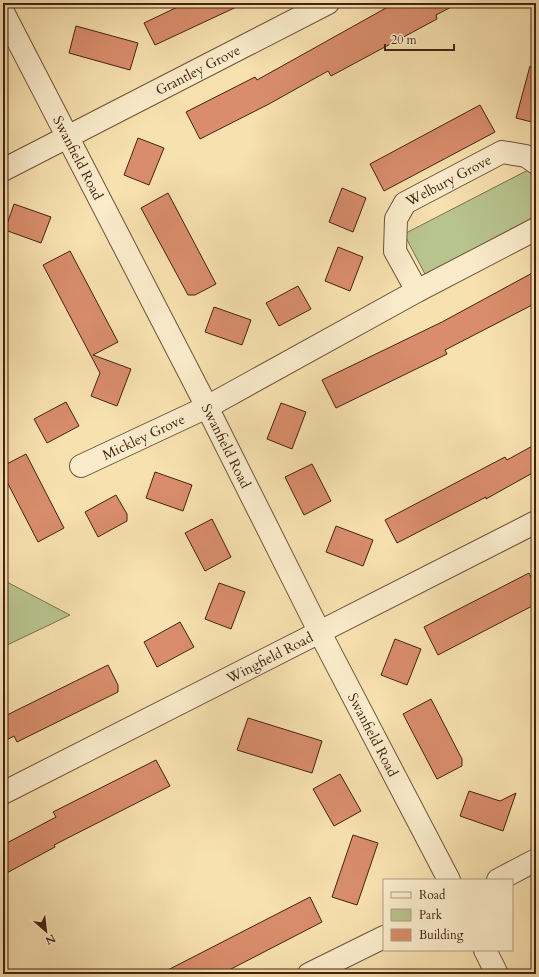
<svg xmlns="http://www.w3.org/2000/svg" width="539" height="977" viewBox="0 0 539 977" font-family="Cardo,serif">
<style>
.green{fill:#b8c48e;stroke:#7e7250}
.building{fill:#d98d6c;stroke:#452113}
.lines{fill:none;stroke-linecap:round;stroke-linejoin:round}
.minor-casing{stroke:#72513a;stroke-width:24}
.minor{stroke:#faeccb;stroke-width:22}
.labels{text-anchor:middle;stroke-width:4;stroke-linejoin:round;paint-order:stroke}
.street-label{font-size:14px;fill:#452113;stroke:#faeccb}
</style>
<rect width="100%" height="100%" fill="#f7e1af"/>
<filter id="stains"><feTurbulence type="fractalNoise" baseFrequency=".005" numOctaves="4"/><feColorMatrix values="0 0 0 0 .2 0 0 0 0 .09 0 0 0 0 .02 0 0 0 .5 -.17"/></filter>
<radialGradient id="worn" r=".72"><stop offset=".6" stop-color="#630" stop-opacity="0"/><stop offset="1" stop-color="#630" stop-opacity=".3"/></radialGradient>
<path class="green" d="M532,168L536,177V222L427,278L404,234Z
M3,580L70,615L3,647Z"/>
<path class="building" d="M186,3H245L155,45L144,23Z
M395,3H459L436,15L437,19L331,76L328,71L269,104L200,139L186,112L255,77L257,80Z
M76,26L138,43L130,70L69,53Z
M530,66L536,67V123L516,118Z
M480,105L495,132L384,191L370,164Z
M138,138L164,148L149,185L124,175Z
M342,188L366,198L353,232L329,222Z
M168,193L216,284L195,295H188L141,208Z
M14,204L51,217L41,243L5,230Z
M338,247L363,257L350,291L325,281Z
M70,251L118,342L93,355L131,369L117,406L91,396L100,373L43,265Z
M536,271V303L445,350L447,354L336,408L322,380L442,322Z
M298,286L311,309L279,326L266,303Z
M214,307L251,320L242,345L205,332Z
M66,402L79,426L47,443L34,419Z
M281,403L306,412L292,449L267,439Z
M536,444V471L486,499V497L397,543L385,520L505,457L507,460Z
M26,454L64,528L38,542L3,474V466Z
M312,464L331,501L304,515L285,477Z
M155,472L192,485L183,511L146,498Z
M116,495L127,514V521L98,537L85,512Z
M212,519L231,557L205,571L185,533Z
M336,526L373,540L363,566L326,552Z
M529,573L536,587V604L438,655L424,627Z
M219,583L245,592L231,629L205,619Z
M180,622L194,647L157,667L144,642Z
M395,639L421,649L407,685L381,675Z
M108,665L118,685V692L17,742L14,736L3,742V717Z
M431,699L462,759V766L437,779L403,714Z
M248,718L322,741L312,773L237,750Z
M156,760L170,786L54,845L55,847L3,875V845L56,817L53,812Z
M340,774L361,811L334,826L313,789Z
M469,791L500,801L516,793L503,831L460,816Z
M353,835L378,843L357,905L332,897Z
M310,897L322,922L233,968L221,974H160Z"/>
<g class="lines">
<defs>
<g id="minor">
<path id="s1" d="M3,12L207,407L319,631L449,880"/>
<path id="s2" d="M3,170L328,3"/>
<path id="s3" d="M417,291L395,251L396,219L405,203L502,152L526,156L536,163"/>
<path id="s4" d="M81,466L207,407L417,291L536,229"/>
<path id="s5" d="M3,793L536,522"/>
<path d="M498,880L536,860"/>
<path d="M485,950L497,974"/>
<path d="M309,974L384,937"/>
</g>
</defs>
<use href="#minor" class="minor-casing"/>
<use href="#minor" class="minor"/>
</g>
<g class="labels">
<g class="street-label">
<text dy="5" stroke="none"><textPath href="#s2" startOffset="219">Grantley Grove</textPath></text>
<text dy="5" stroke="none"><textPath href="#s1" startOffset="164">Swanfield Road</textPath></text>
<text dy="5" stroke="none"><textPath href="#s3" startOffset="145">Welbury Grove</textPath></text>
<text dy="5" stroke="none"><textPath href="#s4" startOffset="69">Mickley Grove</textPath></text>
<text dy="5" stroke="none"><textPath href="#s1" startOffset="488">Swanfield Road</textPath></text>
<text dy="5" stroke="none"><textPath href="#s5" startOffset="299">Wingfield Road</textPath></text>
<text dy="5" stroke="none"><textPath href="#s1" startOffset="812">Swanfield Road</textPath></text>
</g>
</g>
<rect width="539" height="977" fill="none" stroke="#f7e1af" stroke-width="16"/>
<rect x="4" y="4" width="531" height="969" fill="none" stroke="#452113" stroke-width="2"/>
<rect x="8" y="8" width="523" height="961" fill="none" stroke="#452113"/>
<rect x="383" y="879" width="130" height="72" fill="#faeccb" stroke="#b29b81"/>
<rect x="391" y="892" width="20" height="6" fill="#faeccb" stroke="#b29b81"/>
<text x="419" y="899" font-size="12" fill="#452113">Road</text>
<rect x="391" y="909" width="20" height="12" fill="#b8c48e" stroke="#b29b81"/>
<text x="419" y="919" font-size="12" fill="#452113">Park</text>
<rect x="391" y="929" width="20" height="12" fill="#d98d6c" stroke="#b29b81"/>
<text x="419" y="939" font-size="12" fill="#452113">Building</text>
<g transform="translate(46 931) rotate(152)" stroke="#faeccb" stroke-width="3" paint-order="stroke">
<path d="M0-3L7 15L0 10L-7 15Z" fill="#452113"/>
<text y="-6" font-size="11" font-weight="bold" text-anchor="middle" fill="#452113">N</text>
</g>
<path d="M385 44v6h69v-6" fill="none" stroke="#452113" stroke-width="2"/>
<text x="391" y="44" font-size="12" fill="#452113" stroke="#faeccb" stroke-width="3" paint-order="stroke">20 m</text>
<rect width="100%" height="100%" filter="url(#stains)"/>
<rect width="100%" height="100%" fill="url(#worn)"/>
</svg>
